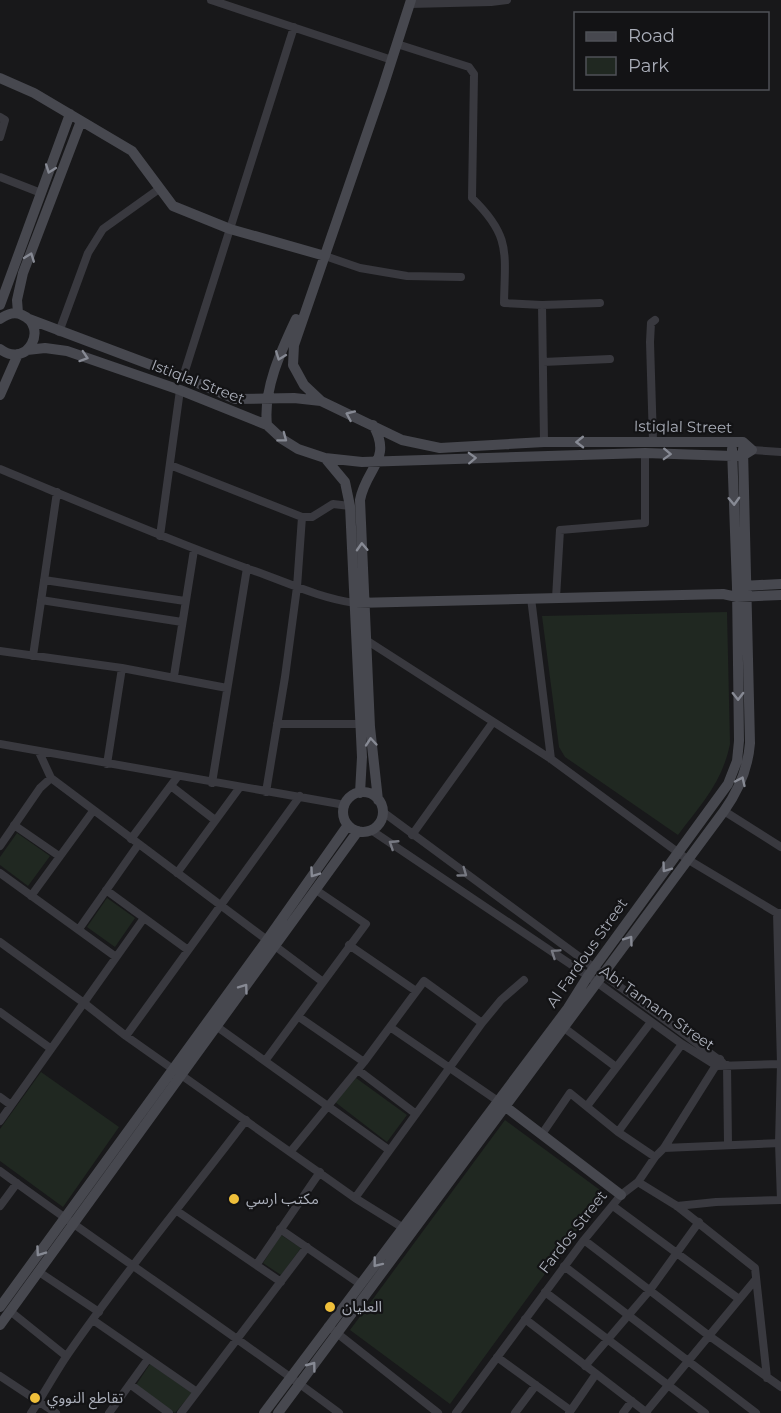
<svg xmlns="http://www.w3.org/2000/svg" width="781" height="1413" viewBox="0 0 781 1413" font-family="Montserrat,'Noto Sans Arabic',sans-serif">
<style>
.green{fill:#202821}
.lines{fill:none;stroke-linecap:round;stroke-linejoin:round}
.street{stroke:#39393f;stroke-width:8}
.secondary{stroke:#47484f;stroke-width:10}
.oneway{stroke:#878a94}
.oneway2{stroke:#777982}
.poi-dot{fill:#efbf3a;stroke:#131315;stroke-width:2}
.labels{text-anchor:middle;stroke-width:4.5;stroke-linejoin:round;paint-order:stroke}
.street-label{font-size:15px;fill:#aaaeb9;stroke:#131315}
.poi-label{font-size:15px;fill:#aaaeb9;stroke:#131315;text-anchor:start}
</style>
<rect width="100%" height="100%" fill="#18181a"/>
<path class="green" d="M727,612L730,744C722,783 701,804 678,835L565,757L559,747L542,616Z
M17,833L50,856L28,886L0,865V857Z
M107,898L135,918L115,947L87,927Z
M41,1072L119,1127L63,1207L0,1161V1129Z
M356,1078L407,1115L387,1142L335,1102Z
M505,1120L604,1193L450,1404L350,1330Z
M281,1235L301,1248L281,1275L263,1263Z
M150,1364L192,1393L175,1413L136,1385Z"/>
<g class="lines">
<path class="street" d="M211,0L392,60
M410,4L491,2L507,0
M397,44L469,67L474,74L472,198C511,236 505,252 504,303L542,305L544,442
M0,117L5,120L0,137
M0,177L41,193
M325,256L360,268L407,276L461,277
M542,305L600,303
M59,332L88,253L103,229L159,189
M543,362L610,359
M183,377L294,27
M653,441L650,342L651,323L655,320
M752,450L781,452
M170,465L302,517H312L333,504L350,506
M0,469C82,503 163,538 246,568C282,580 318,598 355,603
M160,536L180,390
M44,580L185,601
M531,598L551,759
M556,598L560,530L645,523V453
M41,600L182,622
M363,638L551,759L687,859L777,913H781
M0,651L122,668L227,688
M33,656L57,492
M174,676L194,550
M277,724H360
M0,744L345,805
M39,752L51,778L323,982
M107,764L122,668
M212,783L247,568
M171,786L215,820
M266,792L285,677L297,587L302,517
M724,811L781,847
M383,812L722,1062
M14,825L59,856
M371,830L588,976L682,1044L717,1066L781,1064
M412,835L493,722
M131,839L178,776
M0,846L40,788L51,778
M0,873L116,957
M177,873L240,787
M106,890L188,950
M31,896L93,811
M777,913L781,1064L779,1143L781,1200
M79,929L138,845
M0,942L84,1003L126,1036L355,1198L405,1229
M349,945L416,991
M0,1012L50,1048
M299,1017L364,1062
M216,1026L389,1150
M390,1027L498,1101
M563,1027L616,1067
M126,1036L300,796
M265,1061L366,924L316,890
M727,1065L728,1144
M358,1070L416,1114
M0,1097L11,1105
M587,1106L651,1022
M0,1121L144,918
M618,1132L682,1044
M542,1134L570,1093L618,1132L655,1157
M664,1148L781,1143
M291,1151L364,1062L424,981L482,1023
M0,1171C112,1253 228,1330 339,1413
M638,1182L677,1206L755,1268L767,1378
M355,1198L482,1023L501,1000L524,980
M0,1206L17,1183
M613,1206L739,1299
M677,1206L716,1202L781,1200
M177,1211L281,1282
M280,1229L360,1284
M584,1240L708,1335L781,1387
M257,1264L320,1172
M564,1266L756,1413
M39,1272L99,1312
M545,1292L705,1413
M10,1311L66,1356
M525,1319L647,1413
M93,1320L197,1392
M328,1326L438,1413
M497,1357L570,1410
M585,1366L650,1290L699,1222
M0,1376L56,1413
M131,1385L169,1413
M646,1412L756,1279
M31,1413C44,1394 55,1373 68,1354C123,1274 187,1198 246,1120
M109,1413L148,1359
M181,1413L307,1247
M456,1413L584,1240L621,1195L638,1182L655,1157L664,1148L720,1059
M515,1413L536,1385
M569,1413L596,1374
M623,1413L632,1401"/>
<path class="secondary" d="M0,78L34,93L132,151L173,206L230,229L325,256
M0,305L70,114
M18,313L17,300L23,273L81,121
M0,319C7,314 14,311 22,315C49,326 28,370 0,349
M27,350L45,348L67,351L93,360L180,390L267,425L282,439L298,449L325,458L362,462L645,453L732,456L744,455L752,450L743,442H544L440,448L402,440L321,401L294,398L235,399L183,377L29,319
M0,395L18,354
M321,401L304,385L293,365L294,345L383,87L411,0
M267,425C263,389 281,351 296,319
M373,425C393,459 366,468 360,500L370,727L378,800
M325,458L345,482L350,506L362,757L360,793
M742,586L781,584
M355,603L723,594L737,597L781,595
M343 812a20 20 0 1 1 40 0a20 20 0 1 1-40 0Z
M502,1104L621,1195
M0,1307L267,940L348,825
M0,1325L358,831
M264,1413L568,1008L588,976L728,784L737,761L739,741L737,587L732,449
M278,1413L724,811C739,790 748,769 750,743L743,449"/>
</g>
<defs><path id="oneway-chevron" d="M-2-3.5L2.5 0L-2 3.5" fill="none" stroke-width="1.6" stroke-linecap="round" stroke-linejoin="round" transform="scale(1.5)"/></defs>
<g class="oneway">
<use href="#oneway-chevron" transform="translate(50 169) rotate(110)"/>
<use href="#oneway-chevron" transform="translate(30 257) rotate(-69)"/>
<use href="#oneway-chevron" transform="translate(280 356) rotate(111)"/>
<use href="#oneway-chevron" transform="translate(84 357) rotate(18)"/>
<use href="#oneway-chevron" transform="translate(350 415) rotate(-156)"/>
<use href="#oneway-chevron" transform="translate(283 438) rotate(37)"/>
<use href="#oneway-chevron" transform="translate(580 442) rotate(179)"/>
<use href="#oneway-chevron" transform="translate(667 454) rotate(2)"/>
<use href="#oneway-chevron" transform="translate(472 458) rotate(-2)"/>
<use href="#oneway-chevron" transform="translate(734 501) rotate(88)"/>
<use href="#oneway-chevron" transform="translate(362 547) rotate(-93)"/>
<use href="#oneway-chevron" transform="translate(738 696) rotate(89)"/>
<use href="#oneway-chevron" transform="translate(371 742) rotate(-95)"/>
<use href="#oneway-chevron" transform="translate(741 781) rotate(-65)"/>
<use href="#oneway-chevron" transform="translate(666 868) rotate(126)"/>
<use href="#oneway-chevron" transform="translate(314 873) rotate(125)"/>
<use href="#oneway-chevron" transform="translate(629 940) rotate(-54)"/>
<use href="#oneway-chevron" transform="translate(244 988) rotate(-54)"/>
<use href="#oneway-chevron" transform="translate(40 1252) rotate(125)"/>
<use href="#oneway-chevron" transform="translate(377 1263) rotate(128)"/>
<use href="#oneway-chevron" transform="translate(312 1366) rotate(-53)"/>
</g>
<g class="oneway2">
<use href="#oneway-chevron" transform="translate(393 844) rotate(-147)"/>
<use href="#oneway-chevron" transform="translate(463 873) rotate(36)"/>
<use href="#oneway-chevron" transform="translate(555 953) rotate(-146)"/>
</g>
<g class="poi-dot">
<circle cx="234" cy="1199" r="6"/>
<circle cx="330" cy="1307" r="6"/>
<circle cx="35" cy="1398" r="6"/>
</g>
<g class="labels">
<g class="street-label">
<text transform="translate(198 382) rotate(21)" y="5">Istiqlal Street</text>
<text transform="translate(683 427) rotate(1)" y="5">Istiqlal Street</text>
<text transform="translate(587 953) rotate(-55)" y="5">Al Fardous Street</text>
<text transform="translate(657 1008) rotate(35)" y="5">Abi Tamam Street</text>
<text transform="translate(573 1232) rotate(-52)" y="5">Fardos Street</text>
</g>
<g class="poi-label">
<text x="246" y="1204">مكتب ارسي</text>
<text x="342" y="1312">العليان</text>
<text x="47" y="1403">تقاطع النووي</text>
</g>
</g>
<rect x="574" y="12" width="195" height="78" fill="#131315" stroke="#4f5157" stroke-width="1.5"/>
<rect x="586" y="32" width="30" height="9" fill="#47484f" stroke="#4f5157" stroke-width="1.5"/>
<text x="628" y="42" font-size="18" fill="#aaaeb9">Road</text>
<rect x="586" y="57" width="30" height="18" fill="#202821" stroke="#4f5157" stroke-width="1.5"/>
<text x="628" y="72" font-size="18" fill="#aaaeb9">Park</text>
</svg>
